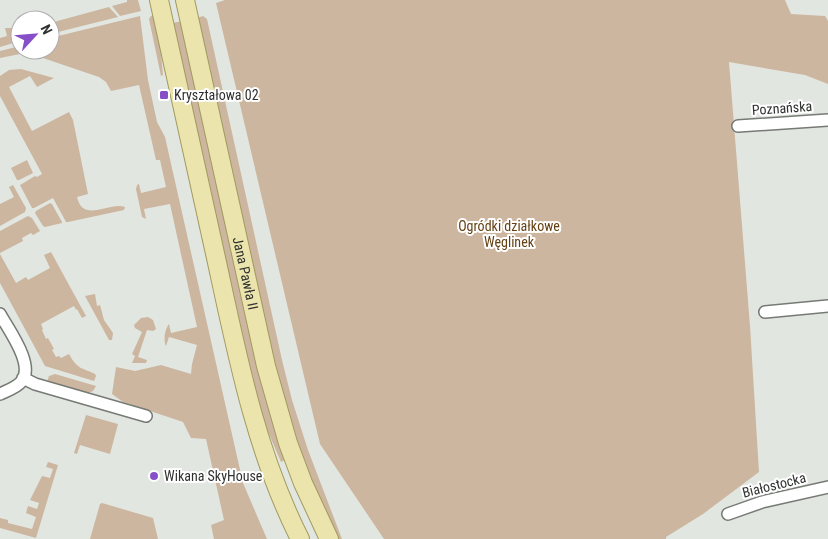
<svg xmlns="http://www.w3.org/2000/svg" width="828" height="539" viewBox="0 0 828 539" font-family="'Roboto Condensed',sans-serif">
<style>
.green{fill:#ccb69f}
.lines{fill:none;stroke-linecap:round;stroke-linejoin:round}
.minor-casing{stroke:#767a74;stroke-width:14}
.primary-casing{stroke:#a19a5e;stroke-width:20}
.minor{stroke:#fff;stroke-width:11}
.primary{stroke:#ebe4ad;stroke-width:18}
.poi-dot{fill:#864fc7;stroke:#fff;stroke-width:2}
.labels{text-anchor:middle;stroke-width:4;stroke-linejoin:round;paint-order:stroke}
.poi-label{font-size:14px;fill:#2f312f;stroke:#fff;text-anchor:start}
.street-label{font-size:14px;fill:#2f312f;stroke:#fff}
.park-label{font-size:14px;fill:#654113;stroke:#fff}
</style>
<rect width="100%" height="100%" fill="#e2e6e0"/>
<path class="green" d="M127,0H138L141,11L120,16L112,6L127,2Z
M225,0H785L791,14L825,16L828,21V84L805,75L729,62L750,326L759,472L703,514L666,537V539H384L320,444L216,3Z
M109,7L118,17L50,34V23Z
M156,15L159,33L163,75L161,76L149,19L151,16Z
M140,16L148,80L157,122L165,137L243,483L267,539H214L211,525L224,520L206,439L191,438L183,422L123,402L112,394L116,367L135,371L161,365L191,374L192,364L197,345L169,337L166,346C163,340 165,329 169,324L171,333L197,327L170,204L144,209L146,219L142,217L136,189L137,185L139,184L141,193L166,187L160,160H156L139,85L111,91L106,82L99,77L37,56L20,54L0,58V51L20,46V50H50V38Z
M203,16L207,19L282,360L292,400L308,450L342,539H338L312,484L293,431L282,396L259,302L197,18Z
M183,21L287,459L281,462L266,427L254,389L172,23Z
M5,28H20V41L0,47V38L7,36Z
M21,69L54,78L37,87L30,76L9,87L32,131L69,112L73,120L88,194L77,197C83,224 110,201 125,207L124,210L68,222H66L53,198L34,208H32L20,185L35,176L37,177L42,174L0,96V76L9,70Z
M27,160L33,173L19,180H17L11,168Z
M13,185L26,208L25,212L0,226V204L14,197L9,187Z
M50,203L52,204L62,222V223L45,227L43,226L35,213L36,211Z
M28,216L32,218L40,231L33,235L31,233L22,238L23,241L0,253V231Z
M51,252L86,316L82,318L77,309L76,310L74,306L41,324L43,329L42,330L46,339L48,338L54,349L52,350L56,357L59,356L61,358L69,354C78,370 81,367 95,374L96,376L94,381L45,366L0,283V254L16,283L26,277L28,280L50,268L44,255Z
M95,294L97,306L100,305L104,320L113,333L112,340H109L85,296Z
M148,317L153,320L156,329L153,331L147,330L138,357L147,360L146,363H132L135,356L132,354L142,332L135,328L134,325L141,318Z
M55,374L96,386L93,391L86,394L47,382L49,376Z
M86,415L118,424L110,454L80,445L77,454L74,453Z
M48,462L58,465L36,538L0,528V518L8,520V523L32,529L36,517L26,513L28,506L37,509L39,503L30,500L42,476L50,478L53,469L46,467Z
M102,503L153,518L158,539H90L100,504Z"/>
<g class="lines">
<defs>
<path id="minor" d="M738,126L828,120
M765,312L828,306
M0,314C8,329 36,366 21,382C16,388 6,391 0,394
M23,378L35,384L146,416
M728,514L762,502L828,487"/>
<g id="primary">
<path d="M159,0C179,89 198,178 218,267C238,360 257,454 300,539"/>
<path id="s1" d="M185,0L266,366L288,443L303,483L329,539"/>
</g>
</defs>
<use href="#minor" class="minor-casing"/>
<use href="#primary" class="primary-casing"/>
<use href="#minor" class="minor"/>
<use href="#primary" class="primary"/>
</g>
<g class="poi-dot">
<rect x="159" y="90" width="10" height="10" rx="2.5"/>
<circle cx="154" cy="476" r="5"/>
</g>
<g class="labels">
<g class="poi-label">
<text x="174" y="100">Kryształowa 02</text>
<text x="164" y="481">Wikana SkyHouse</text>
</g>
<g class="street-label">
<text transform="translate(782 108) rotate(-4)" y="5">Poznańska</text>
<text dy="5" stroke="none"><textPath href="#s1" startOffset="280">Jana Pawła II</textPath></text>
<text transform="translate(774 485) rotate(-14)" y="5">Białostocka</text>
</g>
<g class="park-label">
<text x="509" y="231">Ogródki działkowe<tspan x="509" dy="16">Węglinek</tspan></text>
</g>
</g>
<g transform="translate(35 35) rotate(64)"><circle r="24" fill="#ffffff" stroke="#acadac"/>
<path d="M0-4L9 19L0 12L-9 19Z" fill="#864fc7"/>
<text y="-8" font-size="14" font-weight="bold" text-anchor="middle" fill="#2f312f">N</text>
</g>
</svg>
